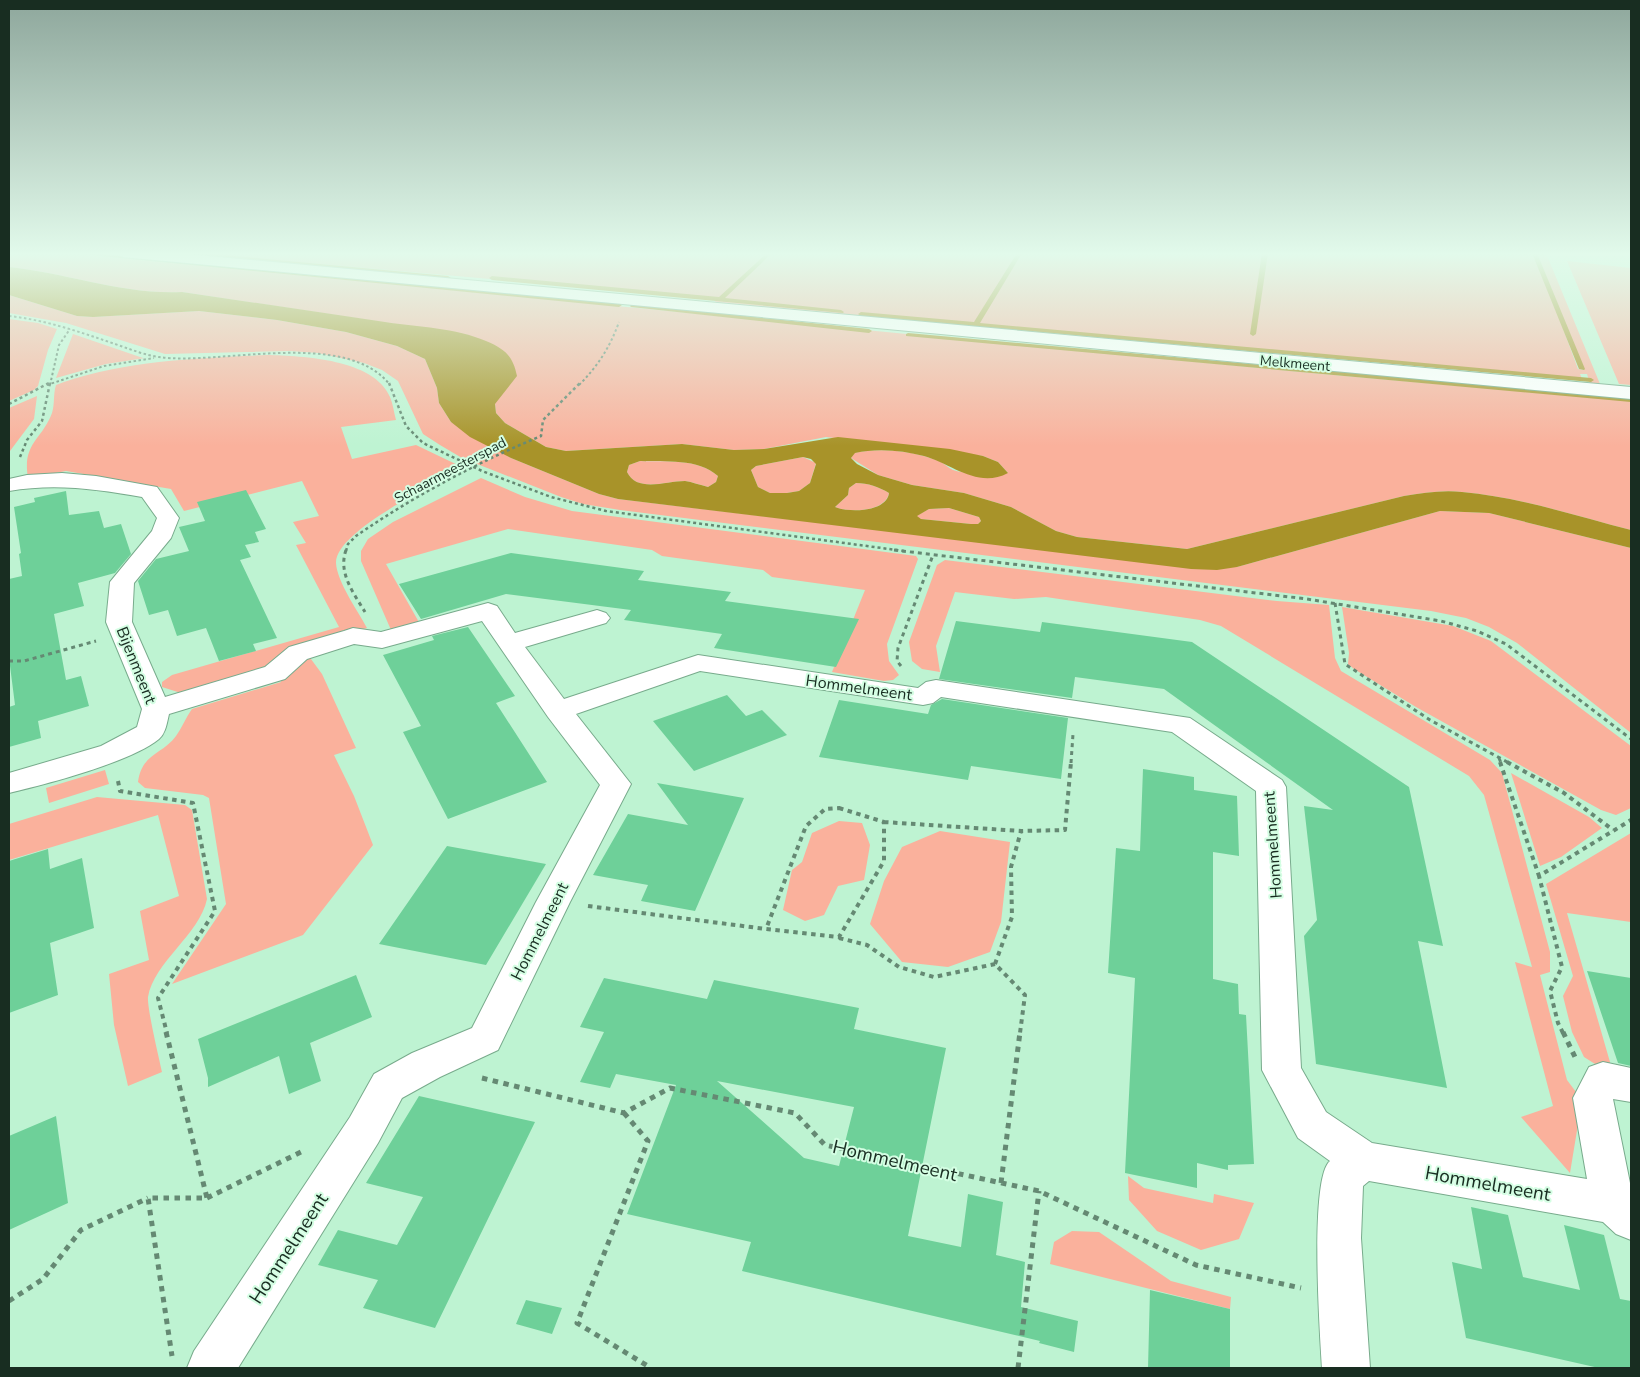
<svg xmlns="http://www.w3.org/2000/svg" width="1640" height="1377" viewBox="0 0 1640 1377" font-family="'Nunito Sans',sans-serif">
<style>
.green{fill:#fab19c}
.water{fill:#a89329;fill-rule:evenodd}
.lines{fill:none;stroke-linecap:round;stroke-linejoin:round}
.stream{fill:#a89329;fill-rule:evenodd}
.building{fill:#6ed099;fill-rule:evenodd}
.minor-casing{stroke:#78ab8c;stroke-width:2}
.path-far4{stroke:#658973;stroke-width:2;stroke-dasharray:2.5 2.5;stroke-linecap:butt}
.path-far3{stroke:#658973;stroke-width:2.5;stroke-dasharray:3 3;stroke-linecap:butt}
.path-far2{stroke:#658973;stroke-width:3;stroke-dasharray:4 4;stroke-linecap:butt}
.path-far1{stroke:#658973;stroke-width:4;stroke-dasharray:4.5 4.5;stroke-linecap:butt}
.path{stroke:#658973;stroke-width:5;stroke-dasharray:5.5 5.5;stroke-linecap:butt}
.minor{fill:#fff;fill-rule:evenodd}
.labels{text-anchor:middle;stroke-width:4;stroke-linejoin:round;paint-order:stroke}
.far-street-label{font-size:14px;fill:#182d21;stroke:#d4fee3}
.street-label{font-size:16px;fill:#182d21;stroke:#d4fee3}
.near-street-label{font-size:19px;fill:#182d21;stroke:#d4fee3}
</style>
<rect width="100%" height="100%" fill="#bef3d2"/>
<path class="green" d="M9,253H66L1322,374L1631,401V530C1576,516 1519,497 1462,492C1442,490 1423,493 1404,496L1187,549L1077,537L1056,531L1011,507L964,493L912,485L878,475L851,458L854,453C881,447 914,451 939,461C944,463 948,468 953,470C965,475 994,472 1008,473L998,462L983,456L826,437L764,449L734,450L682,444L566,451L546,447L505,423L496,413L495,404L468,335L182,292C123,295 67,273 9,267Z
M196,253H1535L1578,369L1584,370L1537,253H1546L1600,384L1591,387L1587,374H1580L1582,379L975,325L973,330L711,305L718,299Z
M1567,261L1631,268V385L1619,384Z
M9,295L77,316L93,317L199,311L277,320L346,332L397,346L425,359L437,388L439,403L451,422L511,458L599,494L618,499L1022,547L1237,567L1440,511L1489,513L1631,548V733L1517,643L1489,627L1466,618L1431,611L620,510L583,504L561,497L462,458L440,445L423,434L398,381L382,370L364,363L318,353L290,351L165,354L66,323L9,313Z
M9,319L38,323L57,329L48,350L38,386L34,390L9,401Z
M73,334L143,358H145L106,364L56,378Z
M267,355C303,356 374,359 390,397C393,404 394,413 396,420L341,427L352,459L416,445L464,468C437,483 335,531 336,563C337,582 358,611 367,628L288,651L264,671L181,693L162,687V682L172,675L339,627L296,545L306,543L293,522L319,516L302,481L184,511L171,489L66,471L28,478C22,443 42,440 52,413C55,404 53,394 56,385L64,382C130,360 198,358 267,355Z
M37,396L34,419L10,451L9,461V408Z
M803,457L816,463L810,483L799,491L787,493H770L758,487L751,470L756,466Z
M640,461C665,462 698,458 718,476L716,482L708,487C701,485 692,482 685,481C666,481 637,493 627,472L629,465Z
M481,478L525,497L572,511L916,556L918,559L887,644L889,661L899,675L893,680L884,681L832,672L865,590L772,577L763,570L662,556L652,550L508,529L386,564L420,624L391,630L361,561V551L368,539L393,522Z
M856,483C868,483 879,487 889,493C886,512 849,513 835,507L848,495L849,488Z
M949,508L979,517L981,521L978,524H971L921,519L916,516L929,509Z
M945,560L1277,601L1329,605L1335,658L1341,671L1490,760L1502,773L1550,952V972L1540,975L1567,1080L1582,1100L1570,1173L1521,1117L1553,1106L1515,962L1532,967L1484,795L1469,776L1221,626L1200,620L1046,597L1014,599L955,592L936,646L940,672L922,669L912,661L909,642L937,565Z
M1342,607L1453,626L1491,641L1631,746V808L1616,815L1601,810L1416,707L1354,669L1348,664L1349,653Z
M308,655L322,674L356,748L334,755L354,796L373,845L303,935L172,984L226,904L209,798L203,795L145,788L138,782C142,753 162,755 176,736C182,728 186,717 192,709L281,682L280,677Z
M105,770L109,784L49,803L46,788Z
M1511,773L1589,817L1602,828L1561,857L1540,866Z
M97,797L185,805L192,810L207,899C200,934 154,962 148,997C147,1008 159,1058 162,1072L128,1086L114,1025L109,974L149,960L140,911L179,896L158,815L9,860V824Z
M839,821L862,823L870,845L864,880L838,886L824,915L805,921L783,910L792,870L802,862L812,833Z
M940,831L1010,842L1001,922L990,952L948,967L902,962L870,924L884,881L902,847Z
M1631,833V922L1567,913L1614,1076L1584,1057L1572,1032L1563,996L1573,976L1546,884Z
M1128,1176L1144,1188L1213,1203L1214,1194L1254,1203L1239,1239L1201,1250L1157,1231L1129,1200Z
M1072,1231L1099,1232L1171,1281L1231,1297L1230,1309L1050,1264L1054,1242Z"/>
<path class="water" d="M9,267C67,273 123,295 182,292C250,302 318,312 385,322C418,327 456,328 486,341C505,349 513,356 517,376L495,404L496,413L505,423L546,447L566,451L682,444L734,450L764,449L838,437L950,449L983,456L998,462L1008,473C978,489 952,464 924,456C902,450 876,448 855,453L851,458L857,464L878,475L912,485L964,493L1011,507L1056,531L1077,537L1187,549L1404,496C1423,493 1442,490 1462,492C1519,497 1576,516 1631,530V548L1489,513L1440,511L1237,567L1217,570L1191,569L618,499L599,494L511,458L470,437L451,422L439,403L437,388L425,359L397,346L346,332L277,320L199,311L93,317L77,316L9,295ZM803,457L811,459L816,464L810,483L799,491L787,493H770L758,487L751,470L756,466ZM640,461C665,462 698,458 718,476L716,482L708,487C700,485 692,482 685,481C666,481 637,493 627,472L629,465ZM856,483C868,483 879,487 889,493C887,512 849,513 835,507L848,495L849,488ZM949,508L979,517L981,521L978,524H971L921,519L917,516L929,509Z"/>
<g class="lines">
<path class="stream" d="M70,253H92L619,303L622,305L619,307Z
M182,253H204L448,276L451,278L448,280Z
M767,253H772L725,298L841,310L844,312L843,313L492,280L489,278L492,276L719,297Z
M1017,253H1022L980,323L1591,378L1594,380L1591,382L861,316L858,314L861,312L974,322Z
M1262,253H1268L1256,334L1253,336L1250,334Z
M1532,253H1537L1585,369L1584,370L1579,369Z
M633,304L869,329L872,331L869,333L631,307L630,306Z
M908,333L1631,398V402L906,336V334Z"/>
</g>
<path class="building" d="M246,490L266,529L255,532L259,542L245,545L251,557L240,560L277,638L253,644L256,651L219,661L206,628L177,636L168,610L149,615L138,581L156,559L189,551L179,527L205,521L197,502Z
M66,491L69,515L99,511L104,528L121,524L131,554L115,573L78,583L84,606L54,614L66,680L81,676L89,706L38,721L41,738L9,747V707L15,705L9,658V579L22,576L19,554L21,553L14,507L35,502L34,498Z
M511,553L644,571L638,580L731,592L725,601L859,619L836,667L714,648L722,634L624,620L631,610L506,594L421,619L399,584Z
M956,621L1040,632L1042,622L1192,642L1409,787L1443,946L1418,941L1447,1088L1316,1064L1304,936L1317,920L1304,806L1333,810L1164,689L1075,677L1072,698L939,679Z
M468,627L515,696L496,703L547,782L448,819L403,732L421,726L383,655L434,640L432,636Z
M727,695L746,716L762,710L787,735L694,771L653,721Z
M942,699L1068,718L1061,779L971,766L968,780L819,757L839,700L928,714L931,705Z
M1143,769L1194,777V790L1237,796L1239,856L1213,852V979L1238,984L1239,1014L1246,1015L1254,1164L1228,1165V1170L1197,1163V1188L1125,1173L1135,978L1108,973L1116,848L1140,851Z
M657,783L744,798L695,911L641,901L648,885L593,875L628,814L688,825Z
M447,846L546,864L486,965L379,944Z
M48,849L50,869L82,858L94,928L50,943L58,995L9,1013V861Z
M1587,971L1631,978V1066L1618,1063Z
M356,975L372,1017L310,1043L321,1081L289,1094L279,1056L208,1087V1078L198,1039Z
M604,978L707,999L714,980L859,1008L854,1029L946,1048L908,1236L961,1247L968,1194L1003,1202L996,1255L1025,1262L1021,1307L1078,1321L1074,1352L1039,1343L1040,1341L742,1271L751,1242L627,1214L676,1085L616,1074L610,1088L580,1082L604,1032L580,1027ZM717,1081L854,1107L839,1166L804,1158Z
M419,1096L535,1122L435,1328L363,1308L378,1280L318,1265L338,1230L397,1245L423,1197L366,1183Z
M56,1116L68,1203L9,1230V1136Z
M1471,1207L1508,1215L1523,1277L1580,1290L1564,1225L1604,1235L1620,1299L1631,1301V1368H1599L1466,1338L1452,1262L1482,1269Z
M1150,1290L1230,1309V1368H1148Z
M526,1300L562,1308L552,1334L516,1324Z"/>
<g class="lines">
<defs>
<path id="minor" d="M116,253H174L1631,387V399L123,257Z
M62,473L96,476L157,487L179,518L171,538L134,583L132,622L165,697L265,667L289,647L344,631L353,628L381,632L488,603L497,606L515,633L597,610L606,613L610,618L606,623L525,647L564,699L698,655L918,688L926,682L936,680L1190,718L1282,780L1286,787L1301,1068L1326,1112L1372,1143L1587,1179L1573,1098L1589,1067L1603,1062L1631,1068V1102L1613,1099L1631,1188V1240L1616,1234L1603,1222L1369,1181L1363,1186L1361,1238L1370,1368H1322C1320,1336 1309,1178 1330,1161L1298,1138L1262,1070L1256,791L1172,732L941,697L933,703L923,705L700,671L576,714L631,784L570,902L498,1050L440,1077L402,1098L378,1143L238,1368H187L194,1351L350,1117L374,1074L412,1053L472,1028L536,902L600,785L548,717L482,621L382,648L354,644L307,659L285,679L169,714C167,722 166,733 159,739C131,762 47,784 9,793V773L101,746L137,727L142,709L106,622L110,582L152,531L157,518L142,497C96,489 55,483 9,491V479L27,475Z"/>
</defs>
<use href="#minor" class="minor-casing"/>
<path class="path-far4" d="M9,316C46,320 80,332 115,344C130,349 144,355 159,357C219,366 346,328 390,385
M47,385L104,366L154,358
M50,385L59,345L70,329
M579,385C598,366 610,347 619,322"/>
<path class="path-far3" d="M389,383L406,426L423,443L482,471L551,497L606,511L904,551
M9,404L49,383
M20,457L27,440L42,421L50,383
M346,551L348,544L356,536C414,496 476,463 541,436L543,420L580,383"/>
<path class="path-far2" d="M346,550C338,573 353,592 365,612
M894,550L1307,599L1441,621L1477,631L1506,644L1631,739
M1335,603L1345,664L1430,720L1509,763
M9,661H24L96,641
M901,666L897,661L898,648L933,555
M1499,758L1501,763
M1071,763L1073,734"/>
<path class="path-far1" d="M1500,762L1539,876
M1507,762L1564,793L1613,830
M118,781L120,791L193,803L215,911L158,998L167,1033
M839,808L884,822V861L839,937L766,929L806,826L825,809Z
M884,822L1021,831
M588,906L766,929
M839,938L867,945L899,967L934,977L995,964L1025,995L1020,1033
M995,964L1012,917L1011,867L1021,831L1065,830L1071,762
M1563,1033L1558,1023L1550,991L1562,967L1539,876L1631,820"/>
<path class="path" d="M166,1032L207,1198H148L172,1356
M1563,1032L1575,1057
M482,1078L624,1113L670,1088L795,1113L825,1145L1039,1191L1196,1265L1301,1288
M624,1113L648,1141L577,1323L651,1368
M1001,1183L1020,1032
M207,1198L303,1151
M9,1301L43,1279L81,1230L148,1198
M1018,1368L1039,1191"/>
<use href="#minor" class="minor"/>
</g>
<linearGradient id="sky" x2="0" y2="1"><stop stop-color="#8ea79c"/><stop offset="0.57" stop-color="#e2faeb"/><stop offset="1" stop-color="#e2faeb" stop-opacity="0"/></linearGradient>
<rect width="1640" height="446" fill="url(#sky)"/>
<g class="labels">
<g class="far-street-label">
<text transform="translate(1295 363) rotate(5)" y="5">Melkmeent</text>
<text transform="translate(450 470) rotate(-28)" y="5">Schaarmeesterspad</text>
</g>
<g class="street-label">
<text transform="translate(137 665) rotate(68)" y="6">Bijenmeent</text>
<text transform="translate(859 687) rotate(8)" y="6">Hommelmeent</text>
<text transform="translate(1272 845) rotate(-94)" y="6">Hommelmeent</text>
<text transform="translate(539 931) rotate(-63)" y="6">Hommelmeent</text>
</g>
<g class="near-street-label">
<text transform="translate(895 1160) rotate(13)" y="7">Hommelmeent</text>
<text transform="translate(1488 1183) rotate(10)" y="7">Hommelmeent</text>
<text transform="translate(288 1248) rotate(-57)" y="7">Hommelmeent</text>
</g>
</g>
<rect width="1640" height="1377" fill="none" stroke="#182d21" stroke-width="20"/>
</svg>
